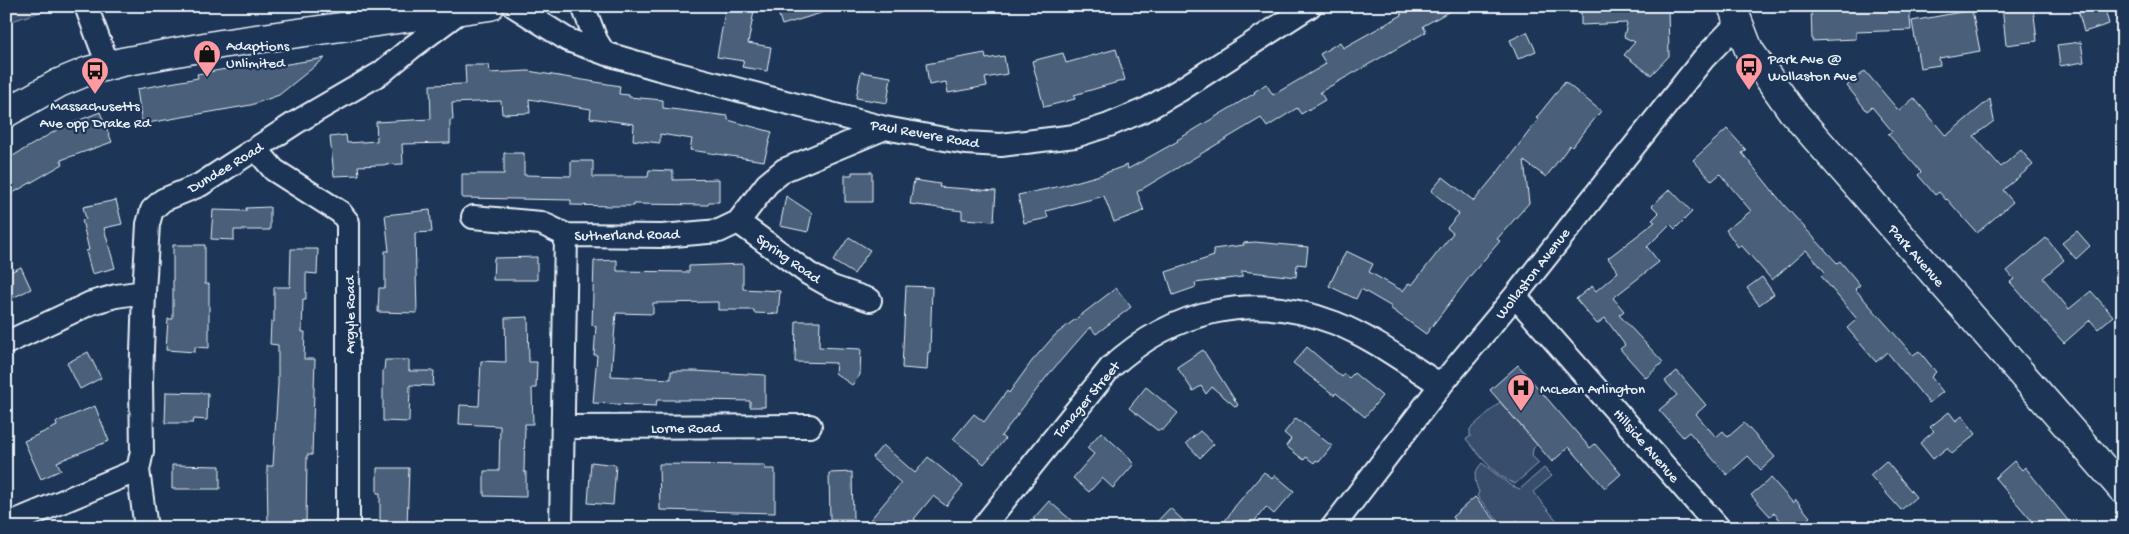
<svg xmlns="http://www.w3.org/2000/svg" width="2129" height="534" viewBox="0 0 2129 534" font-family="'Gochi Hand',sans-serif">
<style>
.green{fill:#374d6c;stroke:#909fb2}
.building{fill:#495e7a;stroke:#e8f1f8}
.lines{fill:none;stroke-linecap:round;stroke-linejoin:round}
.minor-casing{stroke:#e8f1f8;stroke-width:26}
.secondary-casing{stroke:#e8f1f8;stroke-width:31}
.primary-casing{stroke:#e8f1f8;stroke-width:31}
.minor{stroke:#1d3557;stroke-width:22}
.secondary{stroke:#1d3557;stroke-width:28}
.primary{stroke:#1d3557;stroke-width:28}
.labels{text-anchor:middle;stroke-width:4.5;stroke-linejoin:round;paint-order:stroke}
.poi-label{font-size:15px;fill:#e8f1f8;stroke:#1d3557;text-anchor:start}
.street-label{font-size:15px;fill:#e8f1f8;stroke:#1d3557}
</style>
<rect width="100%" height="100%" fill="#1d3557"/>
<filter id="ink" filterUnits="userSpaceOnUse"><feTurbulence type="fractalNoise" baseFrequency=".02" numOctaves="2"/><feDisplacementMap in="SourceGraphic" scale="10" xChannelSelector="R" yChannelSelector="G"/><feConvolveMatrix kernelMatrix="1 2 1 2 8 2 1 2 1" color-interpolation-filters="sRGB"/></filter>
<g filter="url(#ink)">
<path class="green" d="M6,6H58L6,23Z
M1500,402L1537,445L1533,449L1532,456L1539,463L1515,484C1494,475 1481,457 1466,439L1470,437V429Z
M1482,463L1510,485L1520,489L1544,468L1552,476L1533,492L1563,528H1522L1524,526L1517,520L1507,528H1504L1477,496L1479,492C1474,480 1473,473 1482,463Z"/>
<path class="building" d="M726,6H755L748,43L771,47L767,71L742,67L744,61L717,57Z
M776,6H831V10L782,25Z
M1411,6H1459L1423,26L1426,32L1320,92L1325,100L1301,114L1297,108L1267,127L1261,118L1137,192L1144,211L1114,222L1104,196L1046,211L1048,218L1024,223L1018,195L1061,186L1100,175L1127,165L1128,169L1178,141L1177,140L1255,93L1254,92L1266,84L1273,95L1326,64L1320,54L1340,42L1343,48L1402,15L1400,12Z
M1581,6H1668L1669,56L1651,75L1624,55L1635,42L1624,37L1627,23L1581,25Z
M1848,6V9L1909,6L1911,30L1856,32V39L1812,41L1811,7Z
M2002,6H2033L2037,41L2006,45Z
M2077,6H2104L2109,24L2084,32Z
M1972,10L1980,51L1939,58L1940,65L1920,68L1912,21Z
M1527,32L1536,51L1518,59L1510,40Z
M2081,42L2084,62L2060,66L2057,45Z
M1116,49L1125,80L1074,95L1075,99L1044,107L1032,61L1063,53L1066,63Z
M985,53L986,59L1004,56L1007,74L985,78L987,86L948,93L946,82L929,85L926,64Z
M325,58L279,95L251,105L142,124L137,89L198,78L197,74L267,62L269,67Z
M465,65H489L490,73L528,71L620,86L619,94L629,95V97L663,100V108L728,116V120L772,132L764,161L690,150L692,139L660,134V143L633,140L634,124L590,118L591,109L529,99L530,113L502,114L501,101L452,103L453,120H450V143L402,144L403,164L358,166L359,175L334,176L330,137L346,135L347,143L377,141L376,122L431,119L430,85L466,84Z
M1865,71L1899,111L1914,98L1946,136L1990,99L1994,121L1974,136L2001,167L2021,150L2033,165L2003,190L2013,202L1977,233L1947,199L1946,200L1939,192L1935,195L1918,175L1921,172L1888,134L1892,131L1872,107L1867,111L1847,86Z
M861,72L891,77L887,103L856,98Z
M1565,82L1601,111L1572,147L1570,145L1546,177L1524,161L1529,203L1497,239L1500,241L1471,275L1426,334L1390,308L1392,307L1361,289L1356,299L1329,286L1346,251L1373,264L1369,272L1403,291L1409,283L1412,285L1453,233L1447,228L1459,214L1431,191L1443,177L1474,201L1497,173L1538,120L1536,118Z
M100,112L112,142L61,160L63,164L6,197V160L62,127Z
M1727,129L1746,150L1742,153L1784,205L1837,263L1840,261L1860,285L1855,289L1913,355L1919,351L1936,372L1931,377L1943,392L1929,403L1887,352L1876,362L1847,328L1857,319L1821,276L1825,272L1806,250L1772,280L1741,245L1738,247L1726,230L1751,211L1720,174L1712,181L1693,160Z
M504,153H524V175L571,176V161H593V177H648L649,170L673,171V180L719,179V202H709L708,205L634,204V206H612L571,205V200L462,198V174H504Z
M852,172H872V202H845V175H852Z
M914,180L940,184L939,187L996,191L994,221L962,219V211L910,204Z
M1670,189L1692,212L1675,229L1670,224L1647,247L1659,262L1613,298L1624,311L1619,315L1663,362L1646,378L1620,349L1625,345L1605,318L1597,324L1576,299L1592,286L1596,291L1618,272L1608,258L1655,222L1652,220L1659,213L1652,206Z
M786,196L812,213L808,232L780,226Z
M116,200L122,224L104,228L115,268L92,274L86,251L89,250L82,220L86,219L83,207Z
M270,207V230H234V240L211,239L213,210L246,211V208Z
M430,210L432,232L415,233L417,313L378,312L379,288H385V251H389L385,215Z
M2077,231L2090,246L2076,259L2062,243Z
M849,237L870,250L854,274L833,261Z
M2046,238L2064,260L2043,278L2069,309L2091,291L2113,316L2098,329L2090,320L2064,343L2010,282L2014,279L2007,271Z
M1255,242L1308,247L1306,265L1297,264L1296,277L1242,271V277L1195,283L1196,287L1173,295L1166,272L1214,256L1213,249L1244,245L1243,243Z
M173,245H205V284H209V348L195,347V352L166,350L168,319H173Z
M291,249H318L317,274L306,273V299H303L302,332H305L304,359H315L312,455H307L306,527L268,526L267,466H273L278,384V345L270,344L271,322H274V287H290Z
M537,257V280H493L494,258Z
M617,260V271L689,272V266L743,264V289L780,291L778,314L754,313V310H718V302L653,303V314L616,313L611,376L671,379V371H695L765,375V407H750V401L701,400H657L656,406L593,403L597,355H594L596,326L592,325L594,261Z
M21,267L31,289L6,301V274Z
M1762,277L1774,294L1759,305L1747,288Z
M906,286L932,287L930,352H928L927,370L902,368Z
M1116,288L1131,307L1096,334L1090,327L1048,375L1001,436L1005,439L984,464L953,439L974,414L984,422L1007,391L1009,393L1032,361L1055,335Z
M528,317L529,362H537L536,388H532L533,424H525L524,472H526V497L484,496V471H499L500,426L459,424L460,405L479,406L481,361L506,362L505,318Z
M796,321H820L819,347L861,349L860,375L852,385L835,373L836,363L795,362Z
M1307,347L1342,377L1344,374L1349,378L1354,373L1382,396L1365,417L1336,393L1334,395L1293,363Z
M1203,350L1238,405L1236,407L1212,387L1206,394L1201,386L1193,391L1177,367Z
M88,352L101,378L80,389L67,363Z
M385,360H409V371H434L433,386L410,385L409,422L383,421V370H384Z
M1518,365L1590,448L1595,444L1621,474L1605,488L1569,447L1552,462L1490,390Z
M1677,371L1706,405L1696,414L1716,437L1723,431L1728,437L1744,423L1775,457L1761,470L1748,456L1727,475L1689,432L1683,437L1659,410L1677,395L1665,381Z
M1146,387L1178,413L1163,430H1157L1129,408Z
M166,392L208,393L207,420L194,419L193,423H165Z
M95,406L109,441L57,462L61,470L41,479L24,441L57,426L56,422Z
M1949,412L1956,421L1962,416L1976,434L1952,454L1947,448L1933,459L1920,443L1934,431L1930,427Z
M1296,418L1332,446L1319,462L1316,460L1314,463L1306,457L1304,460L1286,446L1291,439L1284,433Z
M1200,431L1214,444L1200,458L1186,443Z
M1101,432L1131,459L1130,460L1134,464L1113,488L1102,478L1089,492L1073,478L1094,454L1087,448Z
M883,445L915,473L928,457L963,486L946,506L933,496L914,519L925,528H880L870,520L901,483L872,458Z
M1886,461L1916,497L1901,510L1870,475Z
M2014,461L2022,470L2025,467L2074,528H2038L1995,478Z
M591,462L616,465L613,505L588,503Z
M659,464L765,465V469H775V513L660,510Z
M172,465L220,466V489H172Z
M377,468H409L407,528H380V493H377Z
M852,472L853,519H830L829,473Z
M1264,472L1272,479L1275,475L1294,491L1274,514L1266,507L1249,528H1220L1236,505Z
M1771,478L1793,503L1796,500L1810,517L1799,528H1787L1774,513L1770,516L1751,495Z
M1475,497L1502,528H1462L1452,517Z
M1049,501L1080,528H1028L1035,520L1033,519Z
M1170,508L1191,528H1151Z"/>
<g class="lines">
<defs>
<path id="minor" d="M86,6L108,65
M514,6L568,40L604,53L659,69L885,128L966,143L1001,145L1075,136L1109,125L1147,109L1180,90L1310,6
M583,6L596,40L604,53
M256,149L274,170L340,212L348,222V528
M473,217L541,223L566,235
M738,222L809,274L832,287L870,300
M1515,296L1719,528
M6,343L91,303L116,296L144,292
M563,427L810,426
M6,525L138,470
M146,528L138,470L142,451L141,382L144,292L148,224L152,210L163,200L200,185L295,123L381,73L411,48L462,10
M561,528L566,235L662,236L719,231L738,222L767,184L784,170L885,128
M982,528L1110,368C1174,309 1253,291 1335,323C1373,338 1407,364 1441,385
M1332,528L1441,385L1515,296L1704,58L1737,24"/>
<path id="secondary" d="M1732,6L1749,50L1792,111L2123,490"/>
<path id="primary" d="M6,113L59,83L88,71L122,62L221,44L490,6"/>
</defs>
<use href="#minor" class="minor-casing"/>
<use href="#secondary" class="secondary-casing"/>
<use href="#primary" class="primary-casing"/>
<use href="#minor" class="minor"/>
<use href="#secondary" class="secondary"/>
<use href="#primary" class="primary"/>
</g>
</g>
<defs>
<symbol id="shop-pin" viewBox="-11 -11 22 30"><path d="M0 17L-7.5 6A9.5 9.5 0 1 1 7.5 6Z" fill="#ff9aa2" stroke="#1d3557"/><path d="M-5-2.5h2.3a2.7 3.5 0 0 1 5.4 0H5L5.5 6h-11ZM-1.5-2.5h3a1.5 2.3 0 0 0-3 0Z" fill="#111"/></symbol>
<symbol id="bus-pin" viewBox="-11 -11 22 30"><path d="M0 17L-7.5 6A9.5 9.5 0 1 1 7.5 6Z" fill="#ff9aa2" stroke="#1d3557"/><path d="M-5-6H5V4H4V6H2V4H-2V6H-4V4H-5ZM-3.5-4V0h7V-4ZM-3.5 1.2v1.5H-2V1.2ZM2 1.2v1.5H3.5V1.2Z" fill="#111"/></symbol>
<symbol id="hospital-pin" viewBox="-11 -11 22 30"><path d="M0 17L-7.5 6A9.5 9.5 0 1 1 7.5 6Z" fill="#ff9aa2" stroke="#1d3557"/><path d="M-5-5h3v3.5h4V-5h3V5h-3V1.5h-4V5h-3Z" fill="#111"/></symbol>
</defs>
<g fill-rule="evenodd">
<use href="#shop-pin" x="191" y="38" width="32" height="43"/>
<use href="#bus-pin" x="1733" y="51" width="32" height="43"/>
<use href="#bus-pin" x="79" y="55" width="32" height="43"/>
<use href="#hospital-pin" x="1505" y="372" width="32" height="43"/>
</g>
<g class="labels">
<g class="poi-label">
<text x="226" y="50">Adaptions<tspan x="226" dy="17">Unlimited</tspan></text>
<text x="1768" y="63">Park Ave @<tspan x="1768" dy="17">Wollaston Ave</tspan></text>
<text x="95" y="110" text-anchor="middle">Massachusetts<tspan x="95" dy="17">Ave opp Drake Rd</tspan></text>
<text x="1540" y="393">McLean Arlington</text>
</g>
<g class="street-label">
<text transform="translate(925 133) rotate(10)" y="5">Paul Revere Road</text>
<text transform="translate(225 167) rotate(-31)" y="5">Dundee Road</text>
<text transform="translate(627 234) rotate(-1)" y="5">Sutherland Road</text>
<text transform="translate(1917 255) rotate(49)" y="5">Park Avenue</text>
<text transform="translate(789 258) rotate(35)" y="5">Spring Road</text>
<text transform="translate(1532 273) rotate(-52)" y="5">Wollaston Avenue</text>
<text transform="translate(349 315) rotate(-90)" y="5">Argyle Road</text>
<text transform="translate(1086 399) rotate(-50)" y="5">Tanager Street</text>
<text x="686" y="432">Lorne Road</text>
<text transform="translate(1647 445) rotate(49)" y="5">Hillside Avenue</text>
</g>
</g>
<rect width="2129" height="534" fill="none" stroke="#1d3557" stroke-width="25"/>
<rect x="12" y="12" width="2104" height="509" fill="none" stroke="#e8f1f8" stroke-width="2" filter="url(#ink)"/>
</svg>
